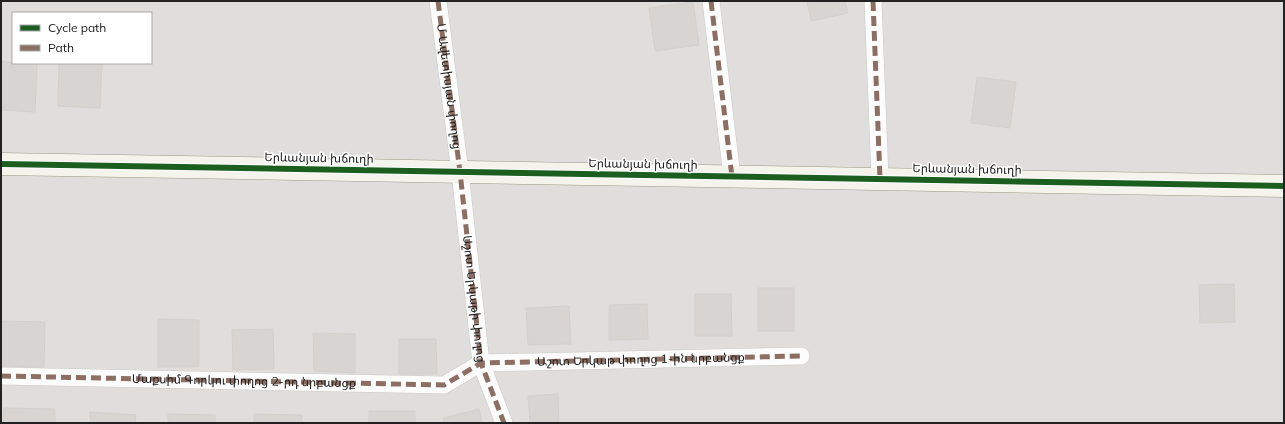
<svg xmlns="http://www.w3.org/2000/svg" width="1285" height="424" viewBox="0 0 1285 424" font-family="Mulish,'Noto Sans Armenian',sans-serif">
<style>
.residential{fill:#dfdedc;fill-rule:evenodd}
.building{fill:#d7d4d2;stroke:#d3d0cc}
.lines{fill:none;stroke-linecap:round;stroke-linejoin:round}
.street-casing{stroke:#c9c8c7;stroke-width:18}
.secondary-casing{stroke:#999a82;stroke-width:23}
.street{stroke:#fdfcfc;stroke-width:17}
.secondary{stroke:#f4f4ed;stroke-width:22}
.quiet{stroke:#8d6e63;stroke-width:5;stroke-dasharray:10 5;stroke-linecap:butt}
.cycleway-casing{stroke:#fff;stroke-width:8}
.cycleway{stroke:#1b5e20;stroke-width:6}
.labels{text-anchor:middle;stroke-width:3;stroke-linejoin:round;paint-order:stroke}
.street-label{font-size:12px;fill:#222;stroke:#fff}
</style>
<rect width="100%" height="100%" fill="#f0eeeb"/>
<path class="residential" d="M1,1H1284V423H1ZM13,13H151V63H13Z"/>
<path class="building" d="M807,1H845L848,13L811,21Z
M693,2L699,45L655,51L649,8Z
M1,61L13,63H37L35,112L1,110Z
M59,63H102L100,108L58,106Z
M977,77L1016,82L1010,128L971,123Z
M1234,284L1235,322L1200,323L1199,285Z
M758,288H794V331H758Z
M695,294H731L732,336H695Z
M647,304L648,339L609,340V305Z
M569,306L571,344L528,345L526,308Z
M158,319L199,320V367H158Z
M1,321L45,322L44,367L1,366Z
M273,329L274,369L233,370L232,330Z
M313,333L355,334V373L314,371Z
M399,339H436L437,374H399Z
M558,394L559,423H530L528,396Z
M4,408L55,409V423H3Z
M479,409L482,423H444L443,418Z
M369,411H415V423H369Z
M90,412L136,415L135,423H90Z
M168,414L215,415V423H168Z
M254,414L302,415V423H254Z"/>
<g class="lines">
<defs>
<g id="street">
<path id="s1" d="M438,1L460,172L481,363L504,423"/>
<path d="M711,1L732,177"/>
<path d="M873,1L880,179"/>
<path id="s2" d="M1,376L444,385L481,363L801,356"/>
</g>
<path id="secondary" d="M1,164L1284,186"/>
</defs>
<use href="#street" class="street-casing"/>
<use href="#secondary" class="secondary-casing"/>
<use href="#street" class="street"/>
<use href="#secondary" class="secondary"/>
<path class="quiet" d="M438,1L460,172L481,363L504,423
M711,1L732,177
M873,1L880,179
M1,376L444,385L481,363L801,356"/>
<defs>
<path id="cycleway" d="M1,164L1284,186"/>
</defs>
<use href="#cycleway" class="cycleway-casing"/>
<use href="#cycleway" class="cycleway"/>
</g>
<g class="labels">
<g class="street-label">
<text dy="4" stroke="none"><textPath href="#s1" startOffset="86">Մ Ավետիսյան փողոց</textPath></text>
<text transform="translate(319 158) rotate(1)" y="4">Երևանյան խճուղի</text>
<text transform="translate(643 164) rotate(1)" y="4">Երևանյան խճուղի</text>
<text transform="translate(967 169) rotate(1)" y="4">Երևանյան խճուղի</text>
<text dy="4" stroke="none"><textPath href="#s1" startOffset="300">Աշոտ Երկաթի փողոց</textPath></text>
<text dy="4" stroke="none"><textPath href="#s2" startOffset="646">Աշոտ Երկաթ փողոց 1-ին նրբանցք</textPath></text>
<text dy="4" stroke="none"><textPath href="#s2" startOffset="243">Մաքսիմ Գորկու փողոց 2-րդ նրբանցք</textPath></text>
</g>
</g>
<rect width="1285" height="424" fill="none" stroke="#222222" stroke-width="4"/>
<rect x="12" y="12" width="140" height="52" fill="#ffffff" stroke="#a7a7a7"/>
<rect x="20" y="25" width="20" height="6" fill="#1b5e20" stroke="#a7a7a7"/>
<text x="48" y="32" font-size="12" fill="#222222">Cycle path</text>
<rect x="20" y="45" width="20" height="6" fill="#8d6e63" stroke="#a7a7a7"/>
<text x="48" y="52" font-size="12" fill="#222222">Path</text>
</svg>
